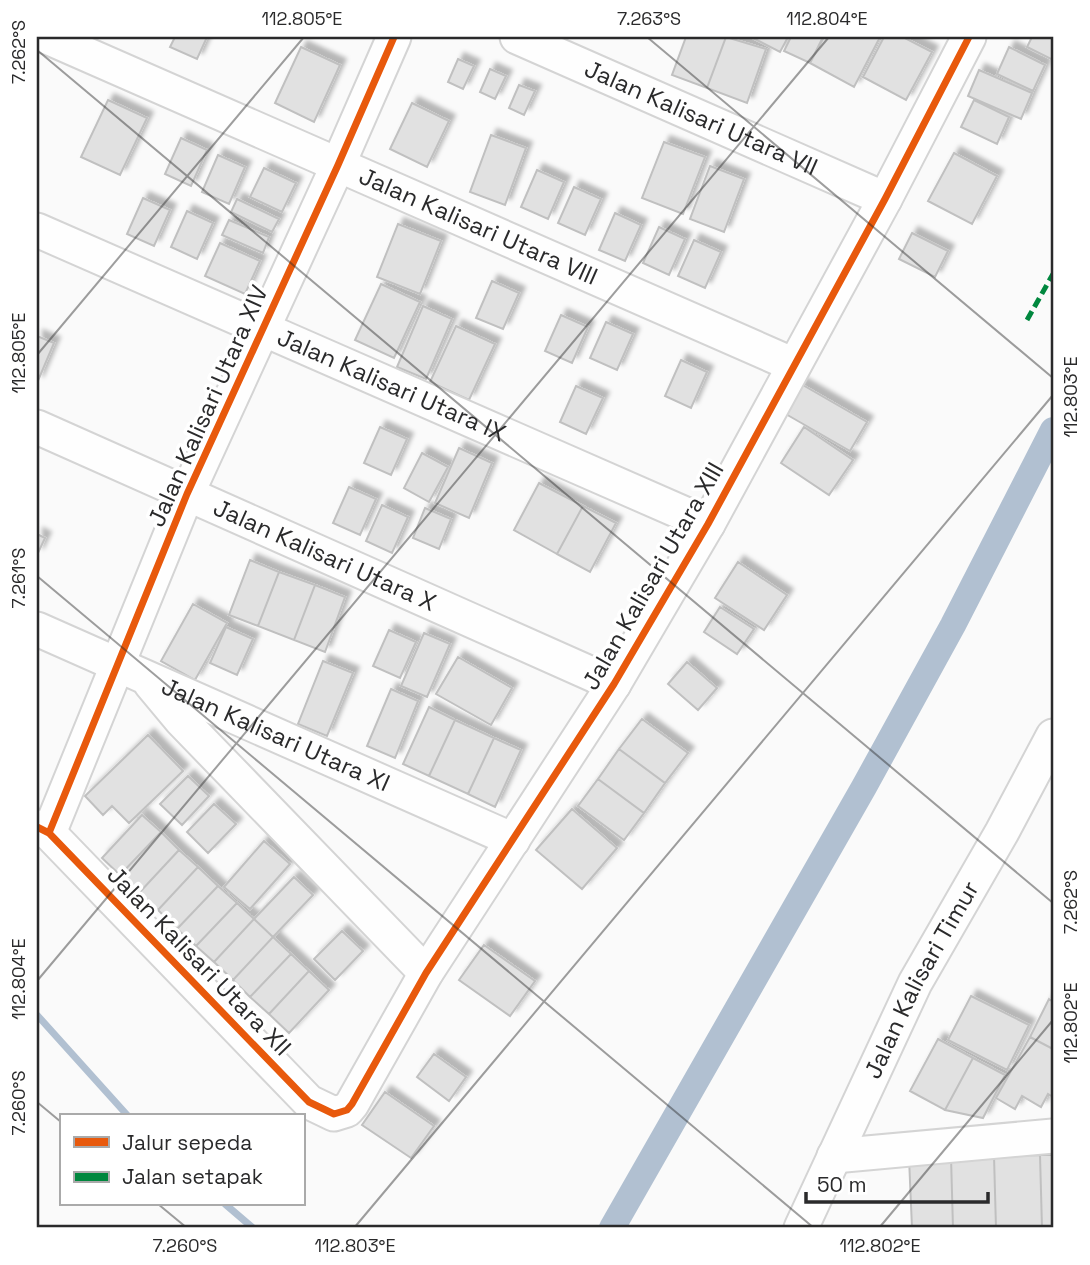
<svg xmlns="http://www.w3.org/2000/svg" width="1090" height="1265" viewBox="0 0 1090 1265" font-family="'Space Grotesk',sans-serif">
<style>
.lines{fill:none;stroke-linecap:round;stroke-linejoin:round}
.stream{stroke:#b1c0d1;stroke-width:7}
.canal{stroke:#b1c0d1;stroke-width:26}
.building{fill:#e1e1e1;stroke:#c0c0c0;stroke-width:2;filter:url(#shadow)}
.minor-casing{stroke:#d4d4d4;stroke-width:37}
.minor{stroke:#fefefe;stroke-width:33}
.quiet{stroke:#00873e;stroke-width:5;stroke-dasharray:10 5;stroke-linecap:butt}
.cycleway-casing{stroke:#fff;stroke-width:11}
.cycleway{stroke:#e8590c;stroke-width:7}
.ticks{fill:none;stroke:#2a2a2b;stroke-width:2;stroke-opacity:0.45}
.labels{text-anchor:middle;stroke-width:7;stroke-linejoin:round;paint-order:stroke}
.street-label{font-size:24px;fill:#2a2a2b;stroke:#fff}
.neatline{fill:none;stroke:#2a2a2b;stroke-width:2.5}
.ticks-label{font-size:18px;text-anchor:middle;fill:#2a2a2b}
</style>
<defs>
<filter id="shadow"><feDropShadow dx="6" dy="-6" stdDeviation="2" flood-color="#0004"/></filter>
</defs>
<rect width="100%" height="100%" fill="#fafafa"/>
<g class="lines">
<path class="stream" d="M37,1015L128,1116
M225,1204L253,1228"/>
<path class="canal" d="M612,1228L864,787L953,625L1053,430"/>
</g>
<path class="building" d="M175,37H207L197,59L170,47Z
M686,37H726L707,88L672,75Z
M726,37L766,49L747,103L707,88Z
M751,37H788L780,52Z
M791,37H823L810,63L784,51Z
M824,37H876L879,39L854,87L810,63Z
M884,37H903L932,52L906,100L863,77Z
M1032,37H1053V60L1027,47Z
M301,47L340,65L314,122L275,103Z
M1009,47L1045,65L1033,91L997,74Z
M458,59L474,66L463,89L448,82Z
M490,69L506,76L495,99L480,92Z
M979,70L1032,93L1021,119L968,96Z
M519,85L535,91L524,115L509,108Z
M108,100L147,118L120,175L81,157Z
M974,100L1009,117L997,144L961,127Z
M412,103L449,121L427,167L390,149Z
M491,135L526,148L505,205L470,192Z
M181,138L207,150L191,186L165,174Z
M664,142L705,157L683,214L642,198Z
M954,153L997,176L972,224L928,201Z
M218,155L245,167L229,204L202,192Z
M710,166L744,179L724,232L690,219Z
M264,168L296,183L282,212L250,197Z
M537,170L564,182L548,219L521,207Z
M574,187L601,199L585,235L558,223Z
M143,198L170,210L154,246L127,234Z
M237,199L279,219L272,232L231,212Z
M187,211L213,223L197,259L171,247Z
M615,213L641,225L625,261L599,250Z
M229,220L269,237L263,253L222,235Z
M398,224L441,241L420,294L377,277Z
M659,227L685,239L669,275L643,263Z
M912,233L948,251L935,277L899,259Z
M694,240L721,252L705,288L678,276Z
M220,243L260,261L245,294L205,276Z
M492,281L519,293L503,329L476,318Z
M381,284L420,302L394,358L355,340Z
M423,306L452,319L426,379L397,367Z
M561,315L588,327L572,363L545,351Z
M606,322L633,334L617,370L590,358Z
M456,326L495,344L469,400L430,382Z
M37,336L54,343L37,383Z
M681,360L707,372L691,408L665,396Z
M801,384L867,422L850,451L784,413Z
M576,386L603,398L586,434L560,422Z
M380,427L407,439L391,475L364,463Z
M804,427L853,460L829,495L781,463Z
M459,448L492,463L469,518L435,503Z
M422,453L448,467L429,502L404,488Z
M539,483L583,506L557,554L514,530Z
M349,487L376,499L360,535L333,523Z
M382,505L408,517L392,553L366,541Z
M583,506L616,523L590,572L557,554Z
M425,508L451,519L439,549L413,538Z
M37,534L45,538L37,555Z
M250,560L279,572L258,626L229,615Z
M738,562L787,595L764,630L715,598Z
M279,572L315,585L294,640L258,626Z
M315,585L345,597L325,652L294,640Z
M193,604L227,623L195,680L161,661Z
M720,607L754,629L737,654L704,632Z
M226,627L253,639L237,675L210,663Z
M389,630L416,642L400,678L373,666Z
M424,633L450,644L427,697L401,686Z
M458,657L512,688L491,725L436,694Z
M323,661L353,673L327,736L298,724Z
M687,662L717,688L698,710L668,684Z
M391,689L418,701L395,758L367,746Z
M429,707L455,720L429,776L403,764Z
M642,719L688,753L665,783L619,749Z
M455,720L494,738L468,794L429,776Z
M148,735L183,771L129,823L112,806L103,815L85,796Z
M494,738L521,750L495,807L468,794Z
M619,749L665,783L644,813L598,779Z
M188,776L209,796L182,825L160,804Z
M598,779L644,813L624,840L578,806Z
M214,804L236,824L208,853L187,832Z
M572,809L617,848L582,889L536,850Z
M142,815L161,832L120,875L102,858Z
M161,832L179,850L139,893L120,875Z
M264,841L290,864L250,909L224,887Z
M179,850L198,867L158,910L139,893Z
M198,867L218,886L177,929L158,910Z
M294,877L313,895L273,937L254,919Z
M218,886L237,903L196,946L177,929Z
M237,903L254,919L214,962L196,946Z
M254,919L273,937L233,980L214,962Z
M342,931L363,951L335,980L314,959Z
M273,937L291,954L250,997L233,980Z
M484,945L535,981L510,1016L459,980Z
M291,954L309,971L269,1014L250,997Z
M309,971L329,990L289,1033L269,1014Z
M971,996L1029,1025L1007,1070L948,1040Z
M1049,999L1053,1002V1049L1030,1037Z
M1030,1037L1053,1049V1097L1048,1094L1041,1107L1022,1096L1015,1109L996,1098Z
M938,1039L973,1058L945,1110L910,1091Z
M434,1054L466,1077L449,1101L417,1077Z
M973,1058L1005,1075L983,1118L945,1110Z
M385,1092L434,1126L411,1158L362,1125Z
M1040,1155H1053V1228H1042Z
M1040,1155L1042,1228H996L994,1156Z
M994,1156L996,1228H953L951,1157Z
M951,1157L953,1228H912L909,1158Z"/>
<g class="lines">
<defs>
<g id="minor">
<path id="s1" d="M47,37L794,365"/>
<path id="s2" d="M517,37L885,199"/>
<path id="s3" d="M37,230L708,524"/>
<path id="s4" d="M37,427L614,684"/>
<path id="s5" d="M37,629L513,840"/>
<path d="M151,684L181,720L426,973"/>
<path d="M37,827L49,833L309,1102L334,1114L347,1110L352,1104L426,973L614,684L708,524L885,199L969,37"/>
<path d="M49,833L187,494L338,165L394,37"/>
<path d="M834,1156L1053,1136"/>
<path id="s6" d="M801,1228L915,983L1002,832L1053,736"/>
</g>
</defs>
<use href="#minor" class="minor-casing"/>
<use href="#minor" class="minor"/>
<path class="quiet" d="M1027,320L1053,274"/>
<defs>
<path id="cycleway" d="M37,827L49,833L309,1102L334,1114L347,1110L352,1104L426,973L614,684L708,524L885,199L969,37
M49,833L187,494L338,165L394,37"/>
</defs>
<use href="#cycleway" class="cycleway-casing"/>
<use href="#cycleway" class="cycleway"/>
</g>
<path class="ticks" d="M647,37L1053,378M37,50L1053,903M37,355L304,37M37,576L814,1228M37,981L829,37M37,1102L61,1122M158,1204L187,1228M354,1228L1053,395M879,1228L1053,1020"/>
<g class="labels">
<g class="street-label">
<text dy="8" stroke="none"><textPath href="#s2" startOffset="201">Jalan Kalisari Utara VII</textPath></text>
<text dy="8" stroke="none"><textPath href="#s1" startOffset="471">Jalan Kalisari Utara VIII</textPath></text>
<text dy="8" stroke="none"><textPath href="#s3" startOffset="387">Jalan Kalisari Utara IX</textPath></text>
<text transform="translate(208 406) rotate(-66)" y="8">Jalan Kalisari Utara XIV</text>
<text dy="8" stroke="none"><textPath href="#s4" startOffset="315">Jalan Kalisari Utara X</textPath></text>
<text transform="translate(653 576) rotate(-60)" y="8">Jalan Kalisari Utara XIII</text>
<text dy="8" stroke="none"><textPath href="#s5" startOffset="261">Jalan Kalisari Utara XI</textPath></text>
<text transform="translate(199 961) rotate(46)" y="8">Jalan Kalisari Utara XII</text>
<text dy="8" stroke="none"><textPath href="#s6" startOffset="276">Jalan Kalisari Timur</textPath></text>
</g>
</g>
<rect width="1090" height="1265" fill="none" stroke="#ffffff" stroke-width="77"/>
<rect x="60" y="1114" width="245" height="91" fill="#ffffff" stroke="#aaaaaa" stroke-width="2"/>
<rect x="74" y="1137" width="35" height="10" fill="#e8590c" stroke="#aaaaaa" stroke-width="2"/>
<text x="122" y="1150" font-size="21" fill="#2a2a2b">Jalur sepeda</text>
<rect x="74" y="1172" width="35" height="10" fill="#00873e" stroke="#aaaaaa" stroke-width="2"/>
<text x="122" y="1184" font-size="21" fill="#2a2a2b">Jalan setapak</text>
<path d="M806 1192v10h182v-10" fill="none" stroke="#2a2a2b" stroke-width="3.5"/>
<text x="817" y="1192" font-size="21" fill="#2a2a2b" stroke="#ffffff" stroke-width="5" paint-order="stroke">50 m</text>
<rect x="38" y="38" width="1014" height="1188" class="neatline"/>
<g class="ticks-label">
<text x="302" y="25">112.805°E</text>
<text x="649" y="25">7.263°S</text>
<text x="827" y="25">112.804°E</text>
<text transform="translate(19 52) rotate(-90)" y="6">7.262°S</text>
<text transform="translate(19 353) rotate(-90)" y="6">112.805°E</text>
<text transform="translate(1071 397) rotate(-90)" y="6">112.803°E</text>
<text transform="translate(19 578) rotate(-90)" y="6">7.261°S</text>
<text transform="translate(1071 902) rotate(-90)" y="6">7.262°S</text>
<text transform="translate(19 979) rotate(-90)" y="6">112.804°E</text>
<text transform="translate(1071 1023) rotate(-90)" y="6">112.802°E</text>
<text transform="translate(19 1103) rotate(-90)" y="6">7.260°S</text>
<text x="185" y="1252">7.260°S</text>
<text x="355" y="1252">112.803°E</text>
<text x="880" y="1252">112.802°E</text>
</g>
</svg>
